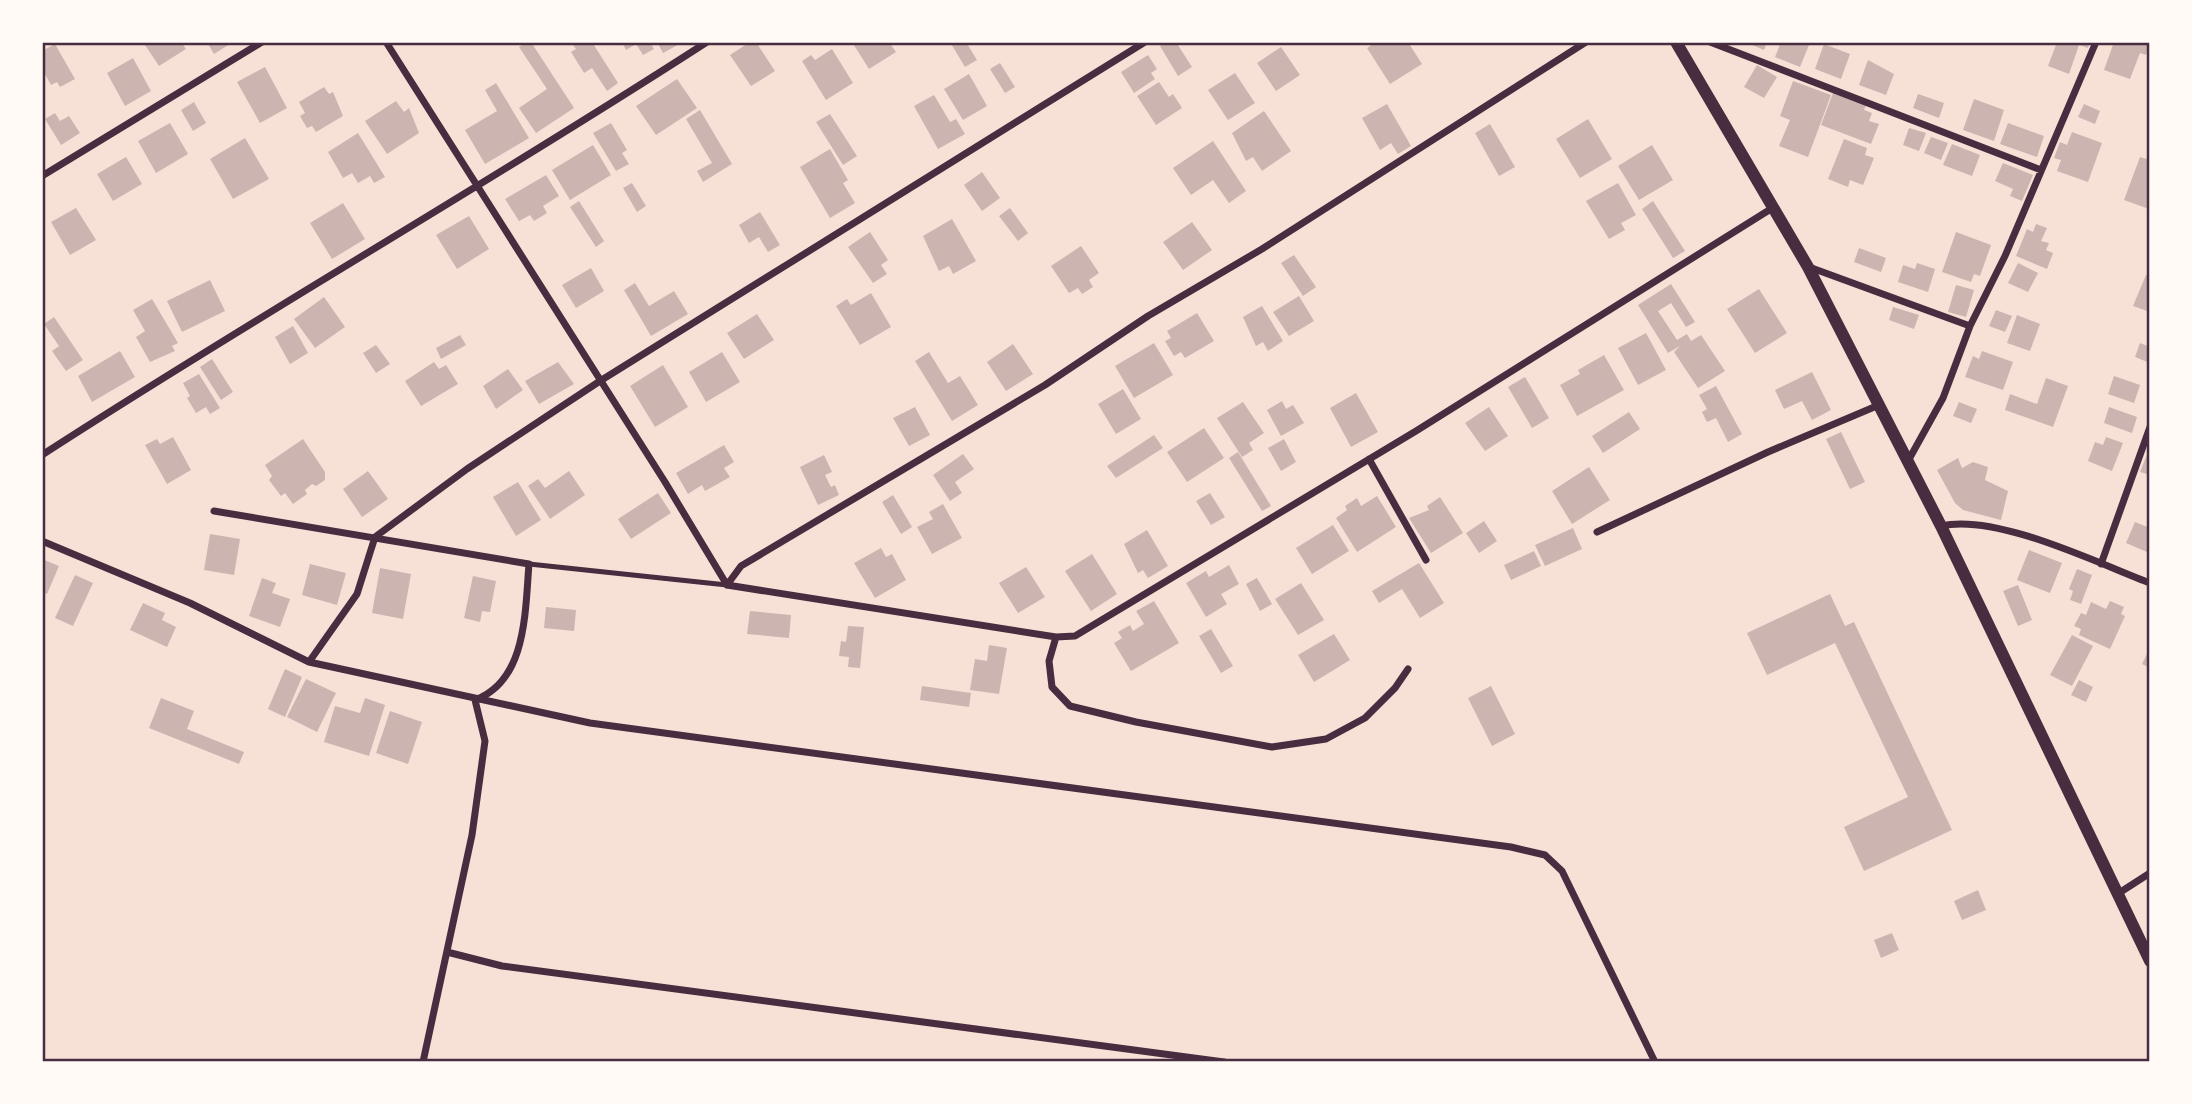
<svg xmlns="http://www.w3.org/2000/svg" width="2192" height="1104" viewBox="0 0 2192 1104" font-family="'Noto Serif',serif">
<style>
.building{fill:#ccb4b1}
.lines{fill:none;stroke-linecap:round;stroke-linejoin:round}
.service{stroke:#4a2c40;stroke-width:5}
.minor{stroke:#4a2c40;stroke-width:7}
.tertiary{stroke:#4a2c40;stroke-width:12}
.neatline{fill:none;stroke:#4a2c40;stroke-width:2.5}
</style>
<rect width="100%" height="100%" fill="#f7e1d7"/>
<path class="building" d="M143,42H181L186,49L159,66Z
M207,42H233L214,54Z
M526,42H531L574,108L536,133L519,108L547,89L519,47Z
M571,42H592L618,83L607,91L592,68L584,73L571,52L576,49Z
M622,42H650L654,49L643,55L636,44L626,50Z
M657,42H683L663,53Z
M750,42H756L775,71L751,86L730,55Z
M852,42H889L896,52L869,69Z
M950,42H966L977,60L965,67Z
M1166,42H1176L1192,67L1178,76L1160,46Z
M1376,42H1408L1422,64L1390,84L1367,48Z
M1745,42H1767L1764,50Z
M1781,42L1809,45L1800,67L1775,57Z
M2057,42H2090L2088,48L2079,45L2069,74L2048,66Z
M2114,42H2150L2146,55L2140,53L2130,79L2104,70Z
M55,44L75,79L60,87L57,82L51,85L42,69V51Z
M1824,44L1850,54L1841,79L1815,69Z
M1281,47L1300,75L1276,91L1257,63Z
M832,49L853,83L826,100L802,61L811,55L815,60Z
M1148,55L1157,69L1151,73L1155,79L1134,93L1121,72Z
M133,58L151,91L125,106L107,73Z
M1868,60L1894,74L1886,95L1859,85Z
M1000,63L1015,87L1005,93L990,69Z
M1757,65L1777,77L1764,98L1744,87Z
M265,67L287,108L260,123L237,82Z
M1235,73L1255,103L1228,120L1208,90Z
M969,74L987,106L963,120L944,89Z
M677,79L697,108L656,135L636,106Z
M1793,81L1831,95L1808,157L1779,146L1790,120L1780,116Z
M1159,82L1169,97L1173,94L1182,108L1156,125L1137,96Z
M496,83L529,138L485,164L465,130L497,111L485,90Z
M324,87L329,94L333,92L343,116L316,132L312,126L307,128L300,116L305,113L299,102Z
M1833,93L1866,105L1864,110L1872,113L1869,121L1879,124L1871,144L1821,125Z
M1918,94L1944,103L1939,118L1913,108Z
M934,95L950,122L956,119L965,134L938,149L914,106Z
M1974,99L2004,110L1994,141L1963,130Z
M396,101L404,112L409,108L419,133L387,154L365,121Z
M194,102L206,123L193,131L181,110Z
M1387,104L1411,146L1398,154L1391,143L1380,150L1362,118Z
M2084,104L2100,111L2095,124L2078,117Z
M700,110L732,164L703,182L697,171L712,163L686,119Z
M1264,111L1291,151L1262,171L1253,157L1246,161L1232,133Z
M55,113L60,121L69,116L80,133L61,145L45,119Z
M830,114L857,156L843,165L816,122Z
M1588,119L1612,159L1580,178L1556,139Z
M170,123L188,154L156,173L138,141Z
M611,123L627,150L622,153L629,164L616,171L593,133Z
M2008,123L2044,136L2037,157L2000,144Z
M1490,124L1515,167L1499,176L1475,133Z
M1909,128L1926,133L1919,151L1903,145Z
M2072,132L2102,143L2088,182L2057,171L2061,160L2054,158L2060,142L2067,145Z
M358,133L385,177L374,183L370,176L358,183L352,173L343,178L328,152Z
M1931,137L1948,143L1941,160L1924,153Z
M245,138L269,179L233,199L210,159Z
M1844,139L1867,148L1865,155L1874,158L1863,185L1850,180L1848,187L1828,179Z
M1213,141L1246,191L1229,203L1213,180L1191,195L1173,168Z
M1952,144L1980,155L1972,176L1943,165Z
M593,145L611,175L570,200L552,170Z
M1652,145L1673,180L1639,200L1618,166Z
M830,149L848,180L843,183L855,203L830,218L800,167Z
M126,157L142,184L113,201L97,174Z
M2140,157L2150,160L2149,209L2124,200Z
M2003,163L2033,175L2022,201L2010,196L2013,189L1995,181Z
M982,172L1000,198L982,211L964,185Z
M546,175L559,196L543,206L547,213L534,221L530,215L519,221L505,199Z
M632,183L646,206L637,212L623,188Z
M1618,183L1636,215L1621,223L1625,230L1609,239L1586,201Z
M579,201L604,241L596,247L570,207Z
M1653,201L1685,251L1673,258L1642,209Z
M343,203L365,239L332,259L310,223Z
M76,208L96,240L70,255L51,222Z
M1010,208L1028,233L1018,241L999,216Z
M760,212L780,245L768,252L759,237L749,243L739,225Z
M469,216L489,249L457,269L436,235Z
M952,219L976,261L953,274L949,266L939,271L923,236Z
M1192,222L1212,250L1183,270L1163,242Z
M2036,224L2047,228L2041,241L2049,243L2046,250L2053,253L2047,269L2016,256L2027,229L2033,232Z
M870,232L888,260L881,265L887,274L873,283L848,247Z
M1956,232L1991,245L1980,276L1974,274L1971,282L1942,272Z
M1081,246L1099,273L1089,280L1093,287L1082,294L1078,288L1069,293L1051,266Z
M1859,248L1886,258L1881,272L1854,262Z
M1294,255L1316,287L1303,296L1281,263Z
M1917,263L1935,269L1928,292L1898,282L1903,265L1915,269Z
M2018,263L2038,273L2028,292L2008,283Z
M591,268L604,291L576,308L562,285Z
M2146,275L2150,276V312L2133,306Z
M210,280L225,311L182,332L167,301Z
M635,283L649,306L674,291L688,314L651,336L624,290Z
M1671,284L1695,322L1686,327L1671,303L1658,311L1677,340L1687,334L1691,341L1701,335L1725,371L1698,388L1674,352L1680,346L1668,353L1638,305Z
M1956,285L1974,290L1966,317L1948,312Z
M1759,289L1787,333L1755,353L1727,309Z
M871,293L891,327L860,345L836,306L847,299L851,305Z
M1299,296L1314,321L1289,336L1273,312Z
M324,297L345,327L315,348L294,319Z
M152,299L178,343L172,346L175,351L150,362L136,337L145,331L133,310Z
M1262,306L1283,341L1268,351L1263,342L1256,346L1243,317Z
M1893,307L1919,315L1914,329L1889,320Z
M1996,310L2012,316L2005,332L1989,326Z
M1197,313L1214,341L1185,358L1181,352L1174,356L1165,341L1171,338L1167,331Z
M757,314L774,340L744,359L727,333Z
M2017,315L2040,324L2030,351L2007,343Z
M54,317L83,360L66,371L52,351L59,346L44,324Z
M293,326L308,353L290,364L275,337Z
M1646,333L1666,370L1638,385L1618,348Z
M460,335L466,345L441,359L436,348Z
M1154,343L1173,375L1134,398L1115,366Z
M2140,343L2150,347V363L2135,357Z
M1013,344L1033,374L1006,391L987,362Z
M376,345L390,364L376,373L363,353Z
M120,351L135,377L92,402L78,376Z
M1982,351L2013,362L2003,390L1965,377L1973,356L1979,359Z
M722,352L740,382L706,402L689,372Z
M929,352L948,383L960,376L978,405L952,421L915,361Z
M1604,355L1624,390L1577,416L1560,385L1580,374L1578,370Z
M212,359L233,392L221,400L200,367Z
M434,362L439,369L446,365L458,384L421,406L405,381Z
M558,362L574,384L539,404L525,381Z
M663,365L688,407L655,427L630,386Z
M508,369L523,390L496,409L483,386Z
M1812,372L1831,410L1812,420L1802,401L1784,409L1775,390Z
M199,374L220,408L210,414L206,407L196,413L187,398L190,396L183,383Z
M2114,376L2140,385L2134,403L2108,394Z
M1525,377L1549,418L1532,428L1508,387Z
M2046,378L2068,386L2053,427L2005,410L2010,394L2037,404Z
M1716,386L1742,434L1728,442L1716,418L1707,422L1702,412L1707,409L1699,395Z
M1123,389L1141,419L1116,434L1098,404Z
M1356,393L1378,432L1351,447L1330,408Z
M1282,401L1286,409L1293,405L1304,423L1281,436L1267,410Z
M1243,402L1264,433L1249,443L1253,450L1242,457L1217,418Z
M1959,402L1977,409L1971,423L1953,416Z
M915,407L930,435L909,446L893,418Z
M1489,407L1508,436L1485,451L1465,423Z
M2109,407L2137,417L2132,433L2104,423Z
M1629,412L1640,429L1603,453L1592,436Z
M1204,428L1224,458L1187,482L1167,452Z
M1841,432L1865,482L1850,489L1826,439Z
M1154,435L1163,448L1116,478L1107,466Z
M173,437L191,470L167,484L145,445L157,439L160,444Z
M2106,437L2123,443L2112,471L2088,461L2095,442L2103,445Z
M303,439L325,472V480L316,486L312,484L305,490L307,494L293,504L285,493L281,496L269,480L272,476L265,465Z
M1284,439L1296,462L1281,471L1268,448Z
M724,445L734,462L724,468L730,477L705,491L702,485L688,494L676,473Z
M2150,447V475L2140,472Z
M1238,452L1271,506L1262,511L1229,458Z
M963,454L974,469L955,482L962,493L950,501L933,475Z
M824,455L832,472L825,475L831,487L835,485L839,495L818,505L800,467Z
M1958,458L1962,468L1973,462L1988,467L1985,480L2008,491L2001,520L1963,510L1955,503L1937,470Z
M1589,467L1610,500L1572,524L1552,491Z
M368,471L388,499L362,517L343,489Z
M569,471L585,495L550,519L528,486L538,479L545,488Z
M518,482L541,520L516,536L493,497Z
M658,493L671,513L631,539L618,519Z
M1210,493L1225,517L1211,525L1196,501Z
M893,495L912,527L901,534L882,502Z
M1377,496L1396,527L1357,552L1336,518L1347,510L1345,506L1357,498L1361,506Z
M1440,497L1463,533L1431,553L1409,518L1429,510L1427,506Z
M943,504L962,538L932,554L917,527L933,519L929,512Z
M1484,521L1497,541L1479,553L1466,533Z
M2135,522L2150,528L2147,552L2126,543Z
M1333,525L1349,551L1312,574L1296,548Z
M1573,528L1582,549L1545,566L1535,545Z
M1147,530L1168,566L1148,578L1143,570L1138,573L1124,544Z
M210,534L240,539L234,575L204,570Z
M881,548L886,557L892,554L906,580L875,598L854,563Z
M2029,550L2062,563L2050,593L2017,580Z
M1534,551L1541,566L1511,580L1504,565Z
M1092,554L1117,594L1091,611L1065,571Z
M42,559L59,566L47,594L42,592Z
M1419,563L1444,603L1420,618L1402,589L1379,603L1372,591Z
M310,564L346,573L337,605L302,595Z
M1229,565L1239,584L1221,594L1227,604L1206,617L1186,583L1206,571L1209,577Z
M1026,567L1045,597L1018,613L999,583Z
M380,568L411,574L403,619L372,613Z
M2077,569L2092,575L2081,604L2070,600L2073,591L2069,589Z
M75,575L93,583L73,626L55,618Z
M473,576L496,581L490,612L482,611L480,622L464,618Z
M262,578L276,583L272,593L290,599L280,627L249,616Z
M1257,578L1272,604L1260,611L1246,584Z
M1301,583L1324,620L1298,635L1275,599Z
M2018,585L2032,620L2018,626L2003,591Z
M1830,594L1845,626L1854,622L1952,830L1864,871L1844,827L1908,797L1835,643L1767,675L1747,633Z
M1154,601L1179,643L1131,671L1114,643L1122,638L1118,632L1130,625L1133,631L1144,624L1136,611Z
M2110,601L2124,607L2121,614L2125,616L2110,649L2079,635L2081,629L2074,626L2081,613L2086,615L2091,602L2106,609Z
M143,603L165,613L162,620L176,627L167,647L130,630Z
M546,607L576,610L574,631L544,628Z
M750,611L791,615L789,638L747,634Z
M848,626L864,627L860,668L848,667L849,657L839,656L841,641L846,642Z
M1211,629L1233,666L1221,673L1199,636Z
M1334,634L1350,660L1314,682L1298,655Z
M2072,635L2093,646L2072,686L2050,675Z
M989,645L1007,648L999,694L970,690L975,659L987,661Z
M2150,648V668L2142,664Z
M285,669L302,677L285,717L268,709Z
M306,679L336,693L317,732L287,717Z
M2079,680L2093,687L2086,702L2071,695Z
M922,686L971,693L969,707L920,700Z
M1491,686L1515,734L1492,746L1468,698Z
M161,698L194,711L187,729L244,752L239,764L149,728Z
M365,698L385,705L369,756L324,742L335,706L360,713Z
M390,711L422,722L408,764L376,753Z
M1978,890L1986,910L1962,920L1954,901Z
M1892,933L1899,950L1881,958L1874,940Z"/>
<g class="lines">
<path class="service" d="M529,564L727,585"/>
<path class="minor" d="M386,42L665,482L727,585
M1710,42L2041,170
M42,176L262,42
M1809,267L1970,326
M42,455C261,313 488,184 707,42
M1369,459L1426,560
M1908,461L1943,398L1970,326L2005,256L2096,42
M214,511L529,564C525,611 527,681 475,700
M1941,526C1996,513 2097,563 2150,583
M1597,532L1768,452L1879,405
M42,541L190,603L309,662L590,723L1511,847L1545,855L1562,871L1655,1062
M2101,564L2150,427
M727,585L1056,637L1075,636L1416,431L1774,207
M727,585L741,566L1045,385L1148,316L1262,249L1586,42
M1056,637L1049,661L1052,687L1070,706L1136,722L1272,747L1326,739L1365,718L1395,688L1408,669
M309,662L357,594L375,537L467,469L600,381L1145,42
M2119,893L2150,873
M447,952L502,966L1224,1062
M423,1062L472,835L485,741L475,700"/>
<path class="tertiary" d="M1676,42L1808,267L1941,526L2150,961"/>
</g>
<rect width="2192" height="1104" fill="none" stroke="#fffaf5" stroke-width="88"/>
<rect x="44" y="44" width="2104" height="1016" class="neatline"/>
</svg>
